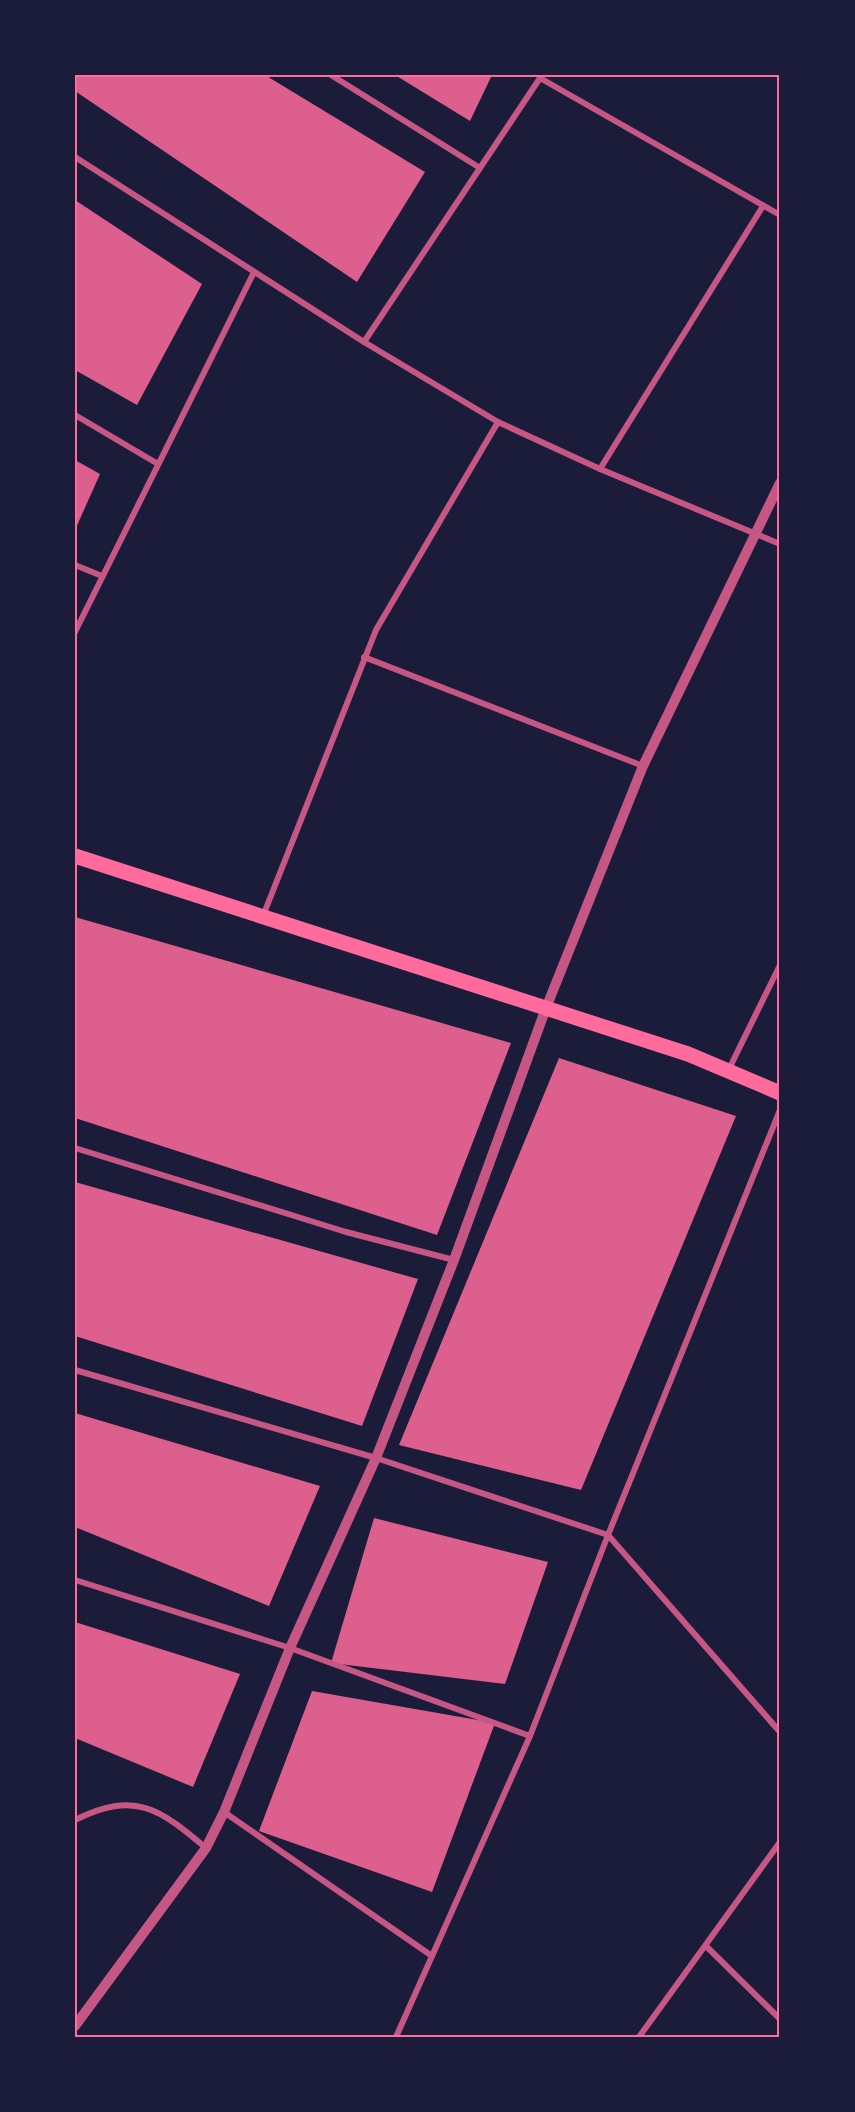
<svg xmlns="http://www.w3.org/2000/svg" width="855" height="2112" font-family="'Nunito Sans',sans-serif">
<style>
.building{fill:#dd5f8e}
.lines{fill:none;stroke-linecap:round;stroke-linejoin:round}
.minor{stroke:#c65784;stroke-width:6}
.tertiary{stroke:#c65784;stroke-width:10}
.primary{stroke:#ff6b9d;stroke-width:15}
.neatline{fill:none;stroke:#ff6b9d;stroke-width:2}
</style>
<rect width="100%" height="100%" fill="#1b1b3a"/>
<g class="building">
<polygon points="75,75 265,75 425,172 357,282 75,91"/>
<polygon points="395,75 492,75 470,121"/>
<polygon points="75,200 202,284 137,405 75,370"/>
<polygon points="75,460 100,474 75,530"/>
<polygon points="75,917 511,1043 437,1235 75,1118"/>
<polygon points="559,1058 736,1116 581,1490 399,1445"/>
<polygon points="75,1182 418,1279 362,1426 75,1336"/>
<polygon points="75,1413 320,1486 269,1606 75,1527"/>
<polygon points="374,1518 548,1562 505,1684 331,1663"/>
<polygon points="75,1622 240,1674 193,1787 75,1738"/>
<polygon points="312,1691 495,1723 432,1892 259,1831"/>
</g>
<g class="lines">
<g class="minor">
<polyline points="331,75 480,168"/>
<polyline points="540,78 780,215"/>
<polyline points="75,157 364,342 498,422 600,469 780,544"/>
<polyline points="364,342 542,75"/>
<polyline points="75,415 158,464"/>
<polyline points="600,469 763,206"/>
<polyline points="75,565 102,576"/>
<polyline points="75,632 254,272"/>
<polyline points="364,657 643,766"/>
<polyline points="263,916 376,630 498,422"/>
<polyline points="729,1069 780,965"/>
<polyline points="75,1148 346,1232 454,1260"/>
<polyline points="75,1370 376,1458 608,1535 780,1732"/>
<polyline points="75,1580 290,1648 530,1736"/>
<polyline points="224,1812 432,1956"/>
<path d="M75,1820c60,-30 85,-11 131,28"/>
<polyline points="706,1946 780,2019"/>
<polyline points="396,2037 530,1736 608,1535 780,1110"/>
<polyline points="639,2037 780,1842"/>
</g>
<polyline class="tertiary" points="75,2026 206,1848 224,1812 290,1648 376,1458 454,1260 546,1008 643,766 780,483"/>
<polyline class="primary" points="75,856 688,1054 780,1093"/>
</g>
<rect width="855" height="2112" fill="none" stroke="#1b1b3a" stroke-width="153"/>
<rect x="76" y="76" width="702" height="1960" class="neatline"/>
</svg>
